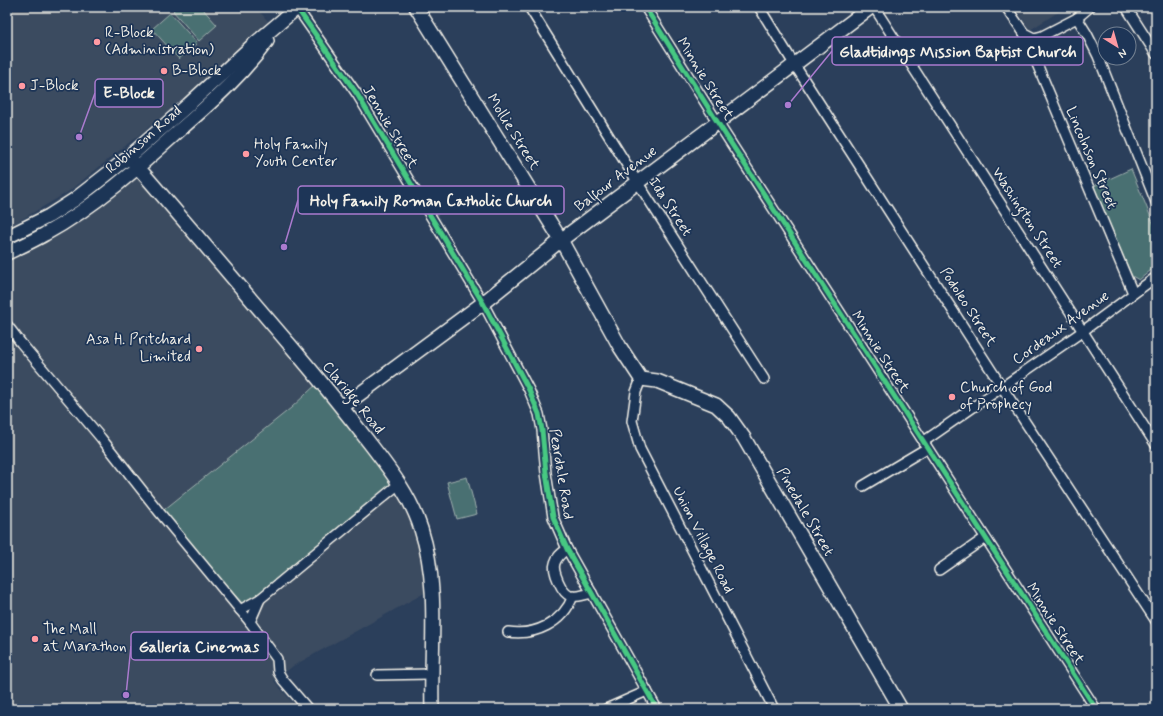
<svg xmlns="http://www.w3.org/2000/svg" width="1163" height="716" font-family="Mynerve,sans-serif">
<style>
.built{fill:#3b4b60}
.green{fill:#4a6f72;stroke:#9fb0ad}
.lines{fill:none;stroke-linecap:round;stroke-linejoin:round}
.street-casing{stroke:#f4f1e8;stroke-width:12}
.secondary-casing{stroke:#f4f1e8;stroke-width:16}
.street{stroke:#1d3557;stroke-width:9}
.secondary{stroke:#1d3557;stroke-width:13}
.cycleway-casing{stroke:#1d3557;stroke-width:8}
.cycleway{stroke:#46c982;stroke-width:5}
.poi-dot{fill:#ff9aa2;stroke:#1d3557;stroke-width:1.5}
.labels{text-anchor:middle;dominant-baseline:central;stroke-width:3.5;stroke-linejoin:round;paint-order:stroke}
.poi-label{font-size:15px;fill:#f4f1e8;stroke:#1d3557;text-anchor:start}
.street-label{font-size:15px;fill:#f4f1e8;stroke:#1d3557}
.leader{fill:none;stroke:#ab7bcf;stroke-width:1.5}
.callout-dot{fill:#ab7bcf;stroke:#1d3557;stroke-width:1.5}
.callout{fill:#1d3557;stroke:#ab7bcf;stroke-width:1.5}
.callout-label{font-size:16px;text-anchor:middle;font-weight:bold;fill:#f4f1e8}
</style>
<rect width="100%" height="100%" fill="#2b3f5b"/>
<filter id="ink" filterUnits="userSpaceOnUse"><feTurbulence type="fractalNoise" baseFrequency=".025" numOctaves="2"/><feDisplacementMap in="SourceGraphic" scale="8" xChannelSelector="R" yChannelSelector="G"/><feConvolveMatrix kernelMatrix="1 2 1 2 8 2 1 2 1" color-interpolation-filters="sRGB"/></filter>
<g filter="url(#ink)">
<g class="built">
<polygon points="7,7 255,7 268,21 170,110 68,192 7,228"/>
<polygon points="1015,7 1066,7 1030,30"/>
<polygon points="148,166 342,396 405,481 420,505 430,529 435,551 439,585 293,666 274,681 298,709 7,709 7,260 52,238"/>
</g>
<g class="green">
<polygon points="177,7 201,7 217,25 199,41 173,11"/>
<polygon points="170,13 197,43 179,59 152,29"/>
<polygon points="1131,169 1156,230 1156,266 1139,280 1132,276 1092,187"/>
<polygon points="320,381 394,482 244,605 160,513 291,408"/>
<polygon points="467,477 477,514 457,519 447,482"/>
</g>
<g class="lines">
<g class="street-casing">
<g id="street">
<polyline points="529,7 638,183 764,379"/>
<polyline points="645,7 718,123 1096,709"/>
<polyline points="759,7 794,64 1002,387 1156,621"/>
<polyline points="874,7 1156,445"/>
<polyline points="1006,7 1024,33 1034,38 1042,36 1077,18 1087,34 1098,56 1156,202"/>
<polyline points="1126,7 1156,54"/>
<polyline points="297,8 357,94 483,303 529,390 539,414 542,430 546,473 553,517 567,549 657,709"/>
<polyline points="1077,18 1090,7"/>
<polyline points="1024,33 1133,293"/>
<polyline points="7,325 21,343 101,438 160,513 250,622 277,659 278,672 283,680 308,709"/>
<polyline points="641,379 636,392 632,421 640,449 774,709"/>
<polyline points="923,442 1083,331 1156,277"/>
<polyline points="863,486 927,448"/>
<path d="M567,549c-5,4 -10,7 -12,14 -3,8 7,30 15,33 6,2 16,-2 22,-3"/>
<polyline points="939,570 985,538"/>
<polyline points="240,610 260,599 400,483"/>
<polyline points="250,622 260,599"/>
<path d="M508,632c27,4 55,-9 65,-36"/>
<polyline points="377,675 431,674"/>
<polyline points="606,709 647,691"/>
</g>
</g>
<g class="secondary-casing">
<g id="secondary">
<polyline points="416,7 561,240 620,347 641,379 657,381 716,405 729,417 744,438 901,709"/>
<path d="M129,157c54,62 107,125 161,188 28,33 55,66 81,100 20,26 40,52 50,84 19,58 9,120 11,180"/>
<polyline points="7,237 49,216 74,200 101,179 129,157 188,105 252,46 298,7"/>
<path d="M7,253c13,-6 26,-12 38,-19 51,-28 95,-68 137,-106 31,-27 61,-54 85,-87"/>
<polyline points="342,407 483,303 561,240 871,7"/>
</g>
</g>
<use href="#street" class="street"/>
<use href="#secondary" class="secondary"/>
<g class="cycleway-casing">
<g id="cycleway">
<polyline points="645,7 718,123 1096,709"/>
<polyline points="297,8 357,94 483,303 529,390 539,414 542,430 546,473 553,517 567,549 657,709"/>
</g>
</g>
<use href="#cycleway" class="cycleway"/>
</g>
</g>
<g class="poi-dot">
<circle cx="97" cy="42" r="4"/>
<circle cx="164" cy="71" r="4"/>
<circle cx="22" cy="86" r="4"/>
<circle cx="246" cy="154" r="4"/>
<circle cx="199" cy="349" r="4"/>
<circle cx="952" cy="397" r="4"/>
<circle cx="35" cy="639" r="4"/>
</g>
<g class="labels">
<g class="poi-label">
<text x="105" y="33">R-Block<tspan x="105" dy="17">(Administration)</tspan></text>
<text x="172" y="71">B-Block</text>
<text x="30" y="86">J-Block</text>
<text x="254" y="145">Holy Family<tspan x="254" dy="17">Youth Center</tspan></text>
<text x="191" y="340" text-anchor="end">Asa H. Pritchard<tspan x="191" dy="17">Limited</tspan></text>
<text x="960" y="388">Church of God<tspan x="960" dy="17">of Prophecy</tspan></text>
<text x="43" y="630">The Mall<tspan x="43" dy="17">at Marathon</tspan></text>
</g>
<g class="street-label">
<text transform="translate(705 79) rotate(58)">Minnie Street</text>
<text transform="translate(390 127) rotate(59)">Jennie Street</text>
<text transform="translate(513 132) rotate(58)">Mollie Street</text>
<text transform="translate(144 140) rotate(-41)">Robinson Road</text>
<text transform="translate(1091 158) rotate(67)">Lincolnson Street</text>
<text transform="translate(616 179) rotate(-37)">Balfour Avenue</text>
<text transform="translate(670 207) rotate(57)">Ida Street</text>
<text transform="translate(1027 218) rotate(57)">Washington Street</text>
<text transform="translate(968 307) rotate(57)">Podoleo Street</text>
<text transform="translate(1061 328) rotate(-36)">Cordeaux Avenue</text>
<text transform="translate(880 352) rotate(57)">Minnie Street</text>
<text transform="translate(353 398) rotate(51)">Claridge Road</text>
<text transform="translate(561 474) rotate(81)">Peardale Road</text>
<text transform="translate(805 512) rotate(60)">Pinedale Street</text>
<text transform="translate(703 540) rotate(63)">Union Village Road</text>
<text transform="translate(1055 624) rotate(57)">Minnie Street</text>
</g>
</g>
<path class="leader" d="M788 105L832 51M79 137L95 93M284 247L298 200M126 695L131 646"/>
<g class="callout-dot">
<circle cx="788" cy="105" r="4"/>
<circle cx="79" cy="137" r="4"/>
<circle cx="284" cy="247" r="4"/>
<circle cx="126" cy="695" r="4"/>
</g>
<g class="callout">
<rect x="832" y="37" width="251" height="28" rx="4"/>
<rect x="95" y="79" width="68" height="28" rx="4"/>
<rect x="298" y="186" width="266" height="28" rx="4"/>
<rect x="131" y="632" width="137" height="28" rx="4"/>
</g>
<g class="callout-label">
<text x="958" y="57">Gladtidings Mission Baptist Church</text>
<text x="129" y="98">E-Block</text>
<text x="431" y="206">Holy Family Roman Catholic Church</text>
<text x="199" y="652">Galleria Cinemas</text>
</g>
<rect width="1163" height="716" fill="none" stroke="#1d3557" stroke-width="24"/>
<rect x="12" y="12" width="1139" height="692" fill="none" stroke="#f4f1e8" stroke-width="1.5" filter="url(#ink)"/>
<g transform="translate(1117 46) rotate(143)"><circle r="19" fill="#1d3557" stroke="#738091"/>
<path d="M0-3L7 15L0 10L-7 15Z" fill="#ff9aa2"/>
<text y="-6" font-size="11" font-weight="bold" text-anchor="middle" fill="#f4f1e8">N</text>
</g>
</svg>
